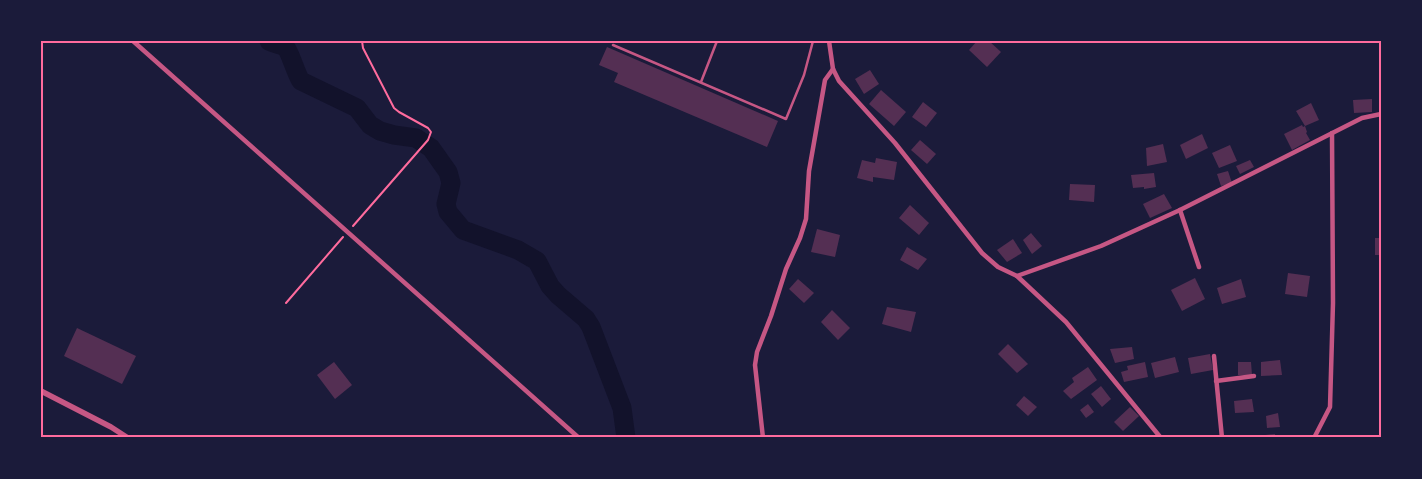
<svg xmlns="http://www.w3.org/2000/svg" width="1422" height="479" font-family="'Exo 2',sans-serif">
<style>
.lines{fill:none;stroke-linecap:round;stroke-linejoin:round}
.river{stroke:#12122b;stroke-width:19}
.building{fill:#542f53}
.path{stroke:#ff6b9d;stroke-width:2}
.service{stroke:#c65784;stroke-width:2.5}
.minor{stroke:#c65784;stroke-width:4.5}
.tertiary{stroke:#c65784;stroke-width:5.5}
.neatline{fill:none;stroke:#ff6b9d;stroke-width:2}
</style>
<rect width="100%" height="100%" fill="#1b1b3a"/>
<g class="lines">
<path class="river" d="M269,41c5,3 11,3 16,6 5,4 11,27 16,34l56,27 13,17 10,6 14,4 22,3 15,10 17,24 3,11 -5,21 2,8 15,18 55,20 19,11 13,25 8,9 28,24 5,8 31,81 4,30"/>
</g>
<g class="building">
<polygon points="977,41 989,41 1001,52 987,67 969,50"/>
<polygon points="607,47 778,121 767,147 614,82 618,73 599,65"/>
<polygon points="870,70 879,84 864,94 855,79"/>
<polygon points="881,90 906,112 894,126 869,104"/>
<polygon points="1372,99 1372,112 1354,113 1353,100"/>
<polygon points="923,102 937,113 926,127 912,117"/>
<polygon points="1311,103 1319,120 1305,126 1296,111"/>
<polygon points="1302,125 1303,127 1305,126 1307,132 1306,133 1310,140 1292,150 1284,134"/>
<polygon points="1202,134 1208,148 1186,159 1180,145"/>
<polygon points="920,140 936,154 927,164 911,150"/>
<polygon points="1163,144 1167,162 1147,166 1146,148"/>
<polygon points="1230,145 1237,161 1219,168 1212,153"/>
<polygon points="876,158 897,162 894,180 873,177 873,182 857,178 862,160 875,163"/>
<polygon points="1250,160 1254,167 1240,174 1236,166"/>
<polygon points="1228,171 1232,183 1221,186 1217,174"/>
<polygon points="1154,173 1156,187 1144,189 1144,187 1133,188 1131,175"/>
<polygon points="1070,184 1095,185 1094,202 1069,200"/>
<polygon points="1164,194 1172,208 1150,218 1143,204"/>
<polygon points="910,205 929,223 919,235 899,218"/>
<polygon points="817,229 840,235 835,257 811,252"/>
<polygon points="1031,233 1042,246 1032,254 1023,240"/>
<rect x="1375" y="238" width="6" height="17"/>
<polygon points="1013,239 1022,253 1007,262 997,250"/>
<polygon points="907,247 927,259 918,270 900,260"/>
<polygon points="1288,273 1310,276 1307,297 1285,294"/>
<polygon points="1195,278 1205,299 1182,311 1171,290"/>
<polygon points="798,279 814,293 804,303 789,289"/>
<polygon points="1241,279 1246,297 1222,304 1217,288"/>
<polygon points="887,307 916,312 911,332 882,324"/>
<polygon points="832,310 850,328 838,340 821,322"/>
<polygon points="77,328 136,356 122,384 64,356"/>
<polygon points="1008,344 1028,364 1017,373 998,354"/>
<polygon points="1132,347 1134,359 1115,363 1110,349"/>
<polygon points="1210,354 1213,370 1191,374 1188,358"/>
<polygon points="1175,357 1179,372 1155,378 1151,363"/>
<polygon points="1280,360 1282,375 1261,376 1261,362"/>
<polygon points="334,362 352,385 335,399 317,375"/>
<polygon points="1145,362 1148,377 1124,382 1121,372 1128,370 1127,366"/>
<polygon points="1238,362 1251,362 1252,375 1238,375"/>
<polygon points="1088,367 1097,380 1071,399 1063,391 1074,382 1072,378"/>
<polygon points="1101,386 1111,399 1102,407 1091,394"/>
<polygon points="1024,396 1037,407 1028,416 1016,405"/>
<polygon points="1252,399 1254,412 1235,413 1234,401"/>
<polygon points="1088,404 1094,412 1086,418 1080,410"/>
<polygon points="1130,407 1139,416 1123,431 1114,422"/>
<polygon points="1278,413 1280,427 1267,428 1266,416"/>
<polygon points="1275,434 1275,438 1256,438 1256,436"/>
</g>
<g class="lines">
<g class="path">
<polyline points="960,41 963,41"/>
<polyline points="353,226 428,140 431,132 428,128 399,112 394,108 363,48 362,41"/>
<polyline points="286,303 343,237"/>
</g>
<g class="service">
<polyline points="613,45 786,119 804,75 813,41"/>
<polyline points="701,82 717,41"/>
</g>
<g class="minor">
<polyline points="133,41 579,438"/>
<polyline points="829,41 833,69 839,81 895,143 982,253 998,267 1017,276 1066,322 1161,438"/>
<polyline points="1180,210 1199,267"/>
<polyline points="1017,276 1101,246 1180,210 1362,118 1381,114"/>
<polyline points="1214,356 1222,438"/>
<polyline points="1216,381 1254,376"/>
<polyline points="763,438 755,365 757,352 771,316 786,269 800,238 806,219 809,171 825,80 833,69"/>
<polyline points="1314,438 1330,407 1333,303 1332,133"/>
</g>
<polyline class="tertiary" points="41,391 111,427 128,438"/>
</g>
<rect width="1422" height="479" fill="none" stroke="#1b1b3a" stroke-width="85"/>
<rect x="42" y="42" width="1338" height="394" class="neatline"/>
</svg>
